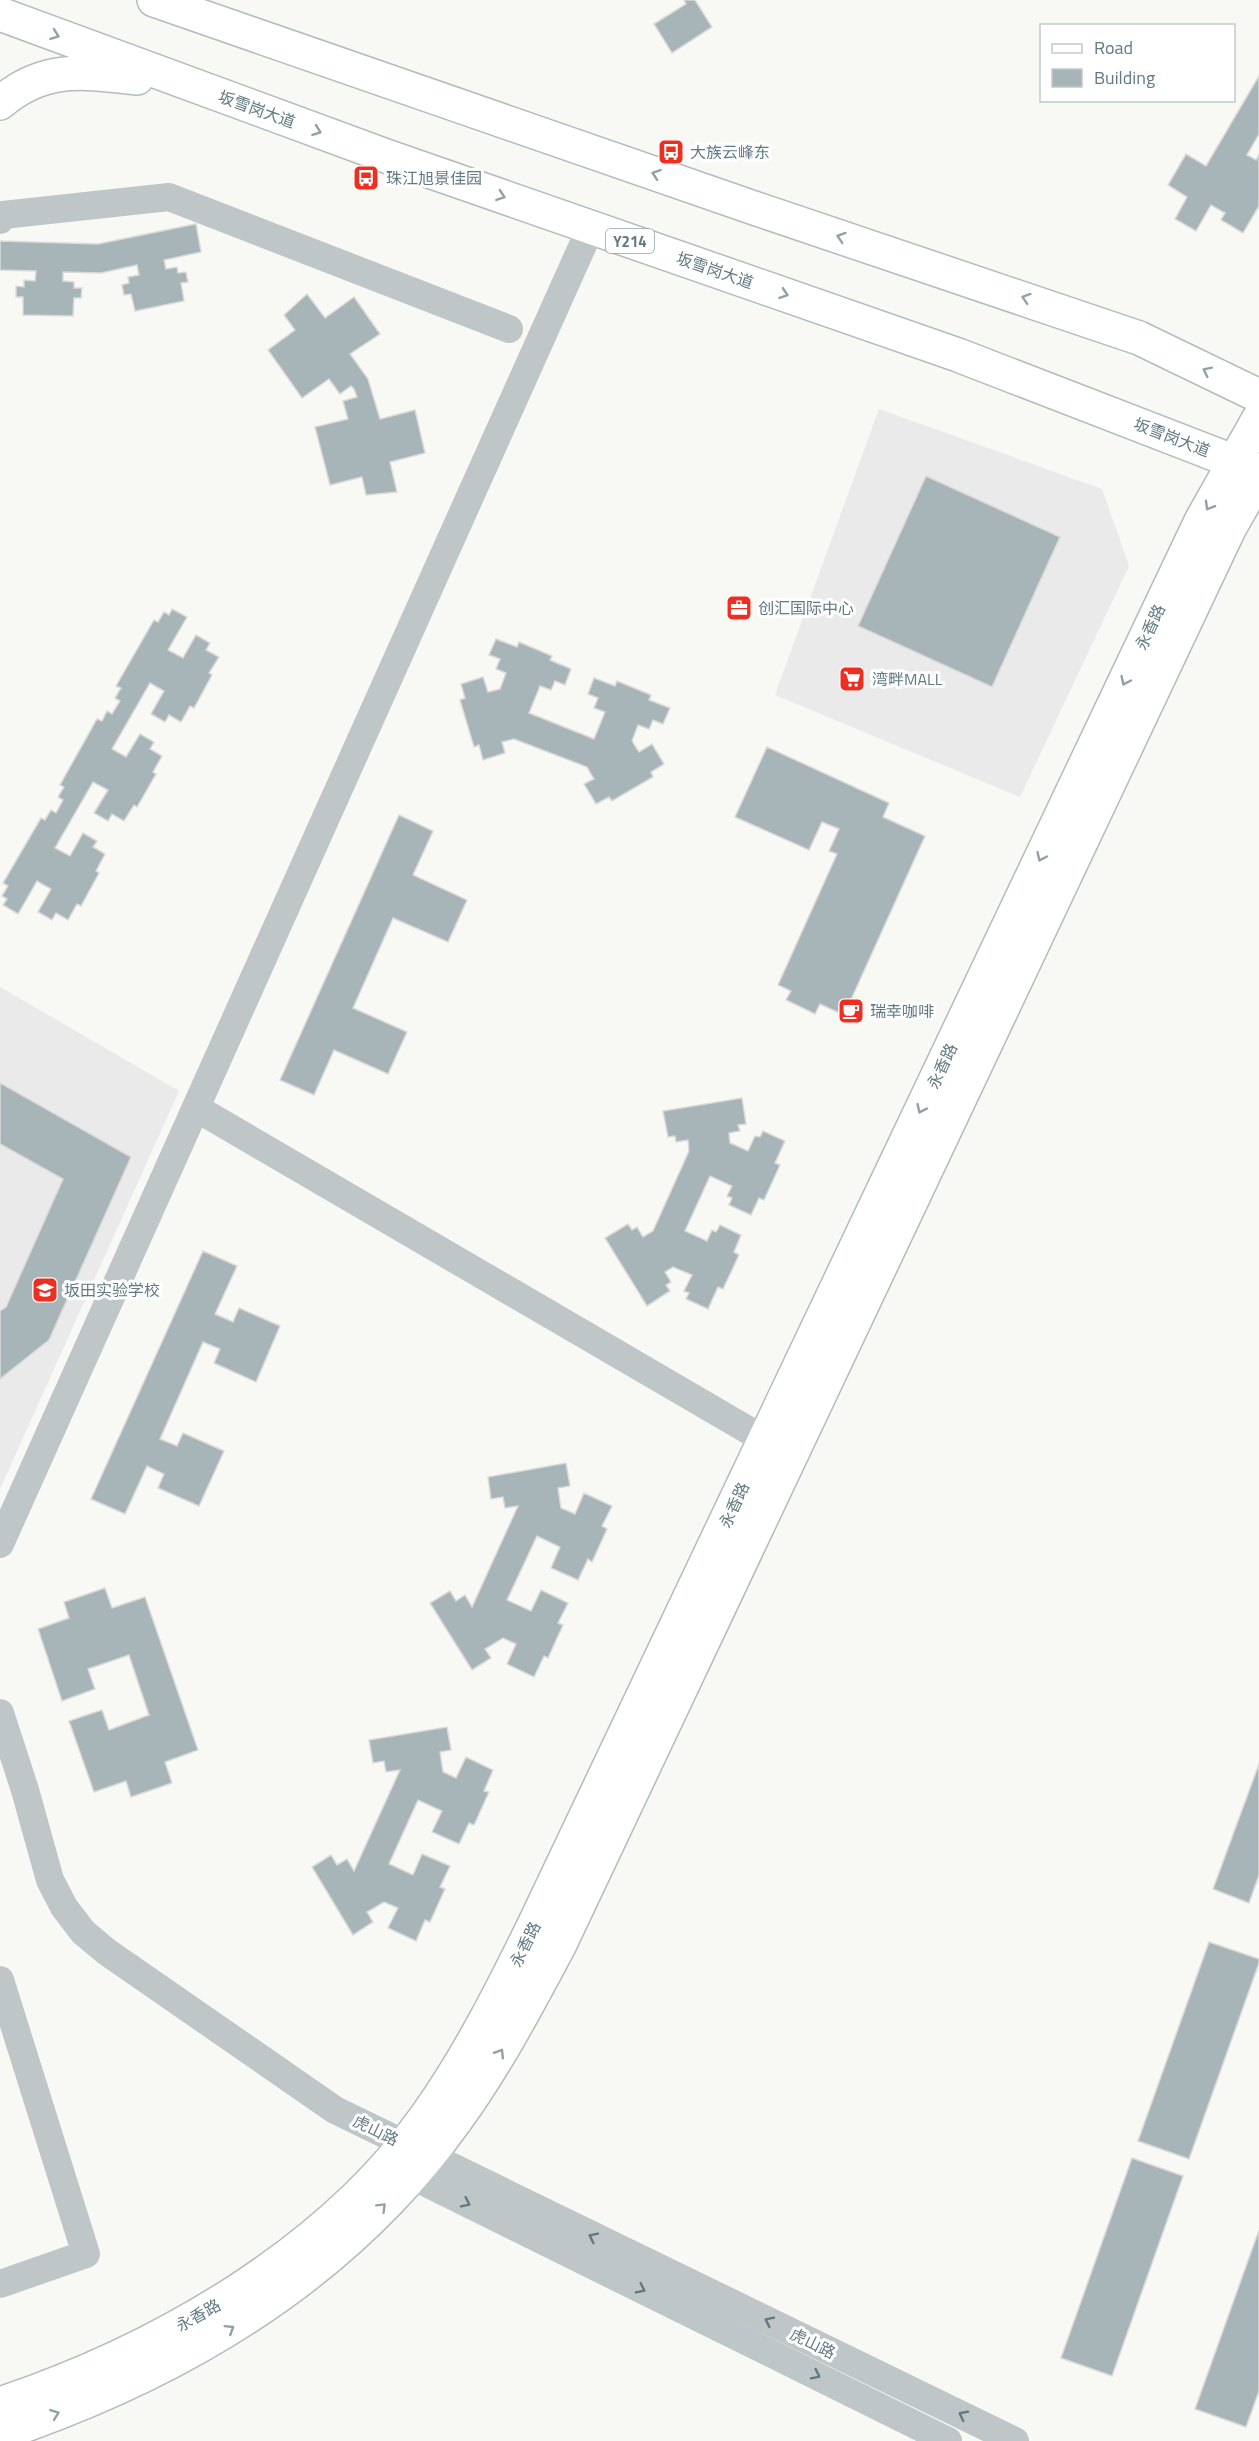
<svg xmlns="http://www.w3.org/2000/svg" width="1259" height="2441" font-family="'Titillium Web','Noto Sans SC',sans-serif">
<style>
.built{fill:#e9eae9}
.building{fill:#a7b4b8;stroke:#dadad8;stroke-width:1.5}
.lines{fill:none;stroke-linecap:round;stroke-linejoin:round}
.major-casing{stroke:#b4bbbe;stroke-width:36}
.minor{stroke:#bec6c8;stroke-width:28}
.major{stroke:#fff;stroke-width:33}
.oneway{stroke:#90a2a8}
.oneway2{stroke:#617a82}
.labels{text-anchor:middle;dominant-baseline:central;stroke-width:6;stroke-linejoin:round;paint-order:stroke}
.shield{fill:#fff;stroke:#90a2a8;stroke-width:1.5}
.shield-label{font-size:15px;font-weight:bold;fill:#617a82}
.street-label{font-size:16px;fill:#617a82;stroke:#fff}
.poi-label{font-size:16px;fill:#617a82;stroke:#fff;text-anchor:start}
</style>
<rect width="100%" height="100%" fill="#f8f8f5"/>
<g class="built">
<polygon points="879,409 1102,489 1129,566 1020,797 775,695"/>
<polygon points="0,987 179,1091 0,1489"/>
</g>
<g class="building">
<polygon points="684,0 695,0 712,27 672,53 654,24 686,4"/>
<polygon points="1259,76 1259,134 1247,155 1256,160 1259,155 1259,206 1243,233 1221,220 1225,213 1211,205 1196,231 1175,219 1187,197 1168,185 1186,154 1206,166"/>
<polygon points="196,224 201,252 164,260 166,269 177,267 178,273 186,272 188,282 181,283 184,301 135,311 131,294 124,295 122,285 129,283 128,277 139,275 137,265 101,273 63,272 63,281 74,282 74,288 82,288 81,298 74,298 73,316 23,315 23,297 16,297 16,286 24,287 24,280 35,281 36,271 0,270 0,241 98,244"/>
<polygon points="307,294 325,318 354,297 380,334 350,354 368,379 380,419 415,410 425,453 390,462 397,492 366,495 362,477 330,485 315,427 348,419 343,401 357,397 354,389 351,386 340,394 329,379 302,398 268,350 295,330 284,315"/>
<polygon points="926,476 1060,537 992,687 858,626"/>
<polygon points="172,609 187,617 168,650 183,658 196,635 210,643 206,650 219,657 209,673 212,675 194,708 190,706 181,722 169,715 165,722 151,714 164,691 150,683 112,749 126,757 140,734 154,742 150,749 162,756 153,772 156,774 137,807 134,805 124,821 112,814 108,821 94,813 108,790 93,782 55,848 70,856 83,833 97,841 93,847 105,854 96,871 99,873 81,906 77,904 68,920 56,913 52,920 38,912 51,889 37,881 18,914 3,905 7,899 2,896 8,886 3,883 41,818 45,820 51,810 56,813 63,800 58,797 64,787 60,785 97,719 102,721 107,711 112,714 120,701 115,698 121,688 116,686 154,620 158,622 164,612 169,615"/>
<polygon points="496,639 517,647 519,642 552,656 550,660 571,669 565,685 555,681 551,690 540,686 529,713 594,739 605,712 594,708 598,698 588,694 594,678 615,686 617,681 651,695 649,700 670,708 663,724 653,720 649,729 638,725 632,741 639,752 652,744 664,764 651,772 653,777 612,801 609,797 596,804 584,784 594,779 587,767 514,739 502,742 505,753 483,760 479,745 474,747 460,700 465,698 461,684 483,677 488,692 500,689 506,673 496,669 500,659 489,655"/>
<polygon points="767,747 889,803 883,817 925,836 844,1015 820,1004 815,1014 786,1000 791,991 778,985 837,854 829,851 839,829 822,822 809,850 735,817"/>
<polygon points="399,815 433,831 413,875 467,900 448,942 393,918 353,1008 407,1032 388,1074 334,1050 314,1095 280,1080"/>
<polygon points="0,1083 131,1157 49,1340 0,1379 0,1311 6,1307 63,1179 0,1144"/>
<polygon points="742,1098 746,1124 738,1125 740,1131 729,1133 730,1143 748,1151 755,1136 760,1137 763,1131 785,1141 775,1163 780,1165 764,1200 759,1198 751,1215 729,1205 732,1198 727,1196 732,1186 710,1176 685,1231 707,1241 712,1230 716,1232 720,1225 741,1235 734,1252 739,1255 723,1289 718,1287 708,1309 686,1299 689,1293 684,1291 692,1275 673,1267 665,1272 671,1282 666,1285 670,1291 647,1306 605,1238 628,1224 632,1230 637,1227 643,1237 653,1231 689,1151 688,1140 676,1142 675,1136 668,1137 663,1111"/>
<polygon points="203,1251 237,1266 215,1314 233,1322 239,1308 280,1326 256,1382 214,1363 220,1349 203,1342 160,1439 177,1446 183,1433 224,1451 199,1506 158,1488 164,1474 147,1466 125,1514 91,1499"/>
<polygon points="566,1463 570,1486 558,1488 561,1508 575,1514 584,1493 612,1506 602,1526 607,1529 592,1562 588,1559 578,1580 551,1568 560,1547 537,1536 507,1600 531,1611 541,1590 568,1603 558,1623 563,1625 548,1658 544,1656 534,1677 507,1664 516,1644 503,1638 485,1649 491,1658 472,1670 430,1603 450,1591 456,1601 465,1595 472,1607 518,1506 505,1508 503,1497 491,1499 488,1477"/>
<polygon points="105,1588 112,1608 145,1597 198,1750 165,1762 172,1783 131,1797 126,1781 94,1792 69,1721 102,1710 109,1730 149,1715 129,1655 88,1669 95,1689 62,1701 38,1629 69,1618 64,1602"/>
<polygon points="447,1727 451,1750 440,1752 443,1772 456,1778 466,1757 493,1770 484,1791 489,1792 474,1825 469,1823 459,1844 432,1832 442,1811 418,1800 389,1864 413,1875 422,1854 450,1866 440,1887 445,1889 430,1922 425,1920 416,1941 388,1928 398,1908 384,1902 367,1912 373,1922 353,1935 312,1867 331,1855 337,1865 347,1859 354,1871 400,1770 386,1772 384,1761 373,1763 369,1740"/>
<polygon points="1259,1764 1259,1875 1249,1903 1213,1889"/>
<polygon points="1209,1942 1259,1959 1259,1963 1189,2159 1138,2141"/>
<polygon points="1132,2158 1183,2176 1112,2376 1061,2358"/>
<polygon points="1259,2230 1259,2391 1246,2427 1195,2409"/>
</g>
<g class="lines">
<g class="major-casing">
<g id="major">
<polyline points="154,0 754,208 1139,338 1259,396"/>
<polyline points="0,14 386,156 958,355 1253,469"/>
<path d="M0,103c44,-38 84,-31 137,-25"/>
<path d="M0,2404c158,-53 329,-150 427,-289 42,-59 75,-125 107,-190l667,-1404 58,-103"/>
<path d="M0,2434c181,-61 344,-157 456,-314 40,-55 72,-116 104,-176l669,-1415 30,-53"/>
</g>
</g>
<g class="minor">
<polyline points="0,220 3,215 169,197 509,329"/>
<polyline points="196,1108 765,1440"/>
<polyline points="0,1544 591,227"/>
<polyline points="0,1713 25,1790 50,1880 64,1907 83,1932 107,1952 335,2110 1015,2441"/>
<polyline points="0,1980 86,2254 0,2284"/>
<polyline points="392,2166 948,2441"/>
</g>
<use href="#major" class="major"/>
</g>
<defs><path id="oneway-chevron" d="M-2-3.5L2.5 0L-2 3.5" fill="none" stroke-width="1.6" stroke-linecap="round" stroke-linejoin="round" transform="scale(1.5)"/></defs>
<g class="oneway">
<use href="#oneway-chevron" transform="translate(55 35) rotate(20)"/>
<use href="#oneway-chevron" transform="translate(317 131) rotate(20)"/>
<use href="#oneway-chevron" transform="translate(656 174) rotate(-161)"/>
<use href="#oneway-chevron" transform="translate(501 196) rotate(19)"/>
<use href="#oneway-chevron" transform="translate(841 237) rotate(-162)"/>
<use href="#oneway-chevron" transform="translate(784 294) rotate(19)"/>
<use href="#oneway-chevron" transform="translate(1026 298) rotate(-162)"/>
<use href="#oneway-chevron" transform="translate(1207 371) rotate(-154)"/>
<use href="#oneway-chevron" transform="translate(1209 506) rotate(120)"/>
<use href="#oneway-chevron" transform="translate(1125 681) rotate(115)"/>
<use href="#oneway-chevron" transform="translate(1041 857) rotate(115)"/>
<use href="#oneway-chevron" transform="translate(921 1109) rotate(115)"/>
<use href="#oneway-chevron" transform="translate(500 2053) rotate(-58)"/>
<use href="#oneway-chevron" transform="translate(382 2207) rotate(-45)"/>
<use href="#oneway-chevron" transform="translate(230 2329) rotate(-32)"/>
<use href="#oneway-chevron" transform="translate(55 2414) rotate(-20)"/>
</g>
<g class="oneway2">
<use href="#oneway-chevron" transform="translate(466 2203) rotate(26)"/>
<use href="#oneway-chevron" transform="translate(593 2237) rotate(-154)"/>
<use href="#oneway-chevron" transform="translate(641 2289) rotate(26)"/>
<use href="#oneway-chevron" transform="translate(769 2321) rotate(-154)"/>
<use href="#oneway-chevron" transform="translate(816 2375) rotate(26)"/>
<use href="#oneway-chevron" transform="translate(963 2415) rotate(-153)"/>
</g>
<defs>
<g id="bus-square" transform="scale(1.35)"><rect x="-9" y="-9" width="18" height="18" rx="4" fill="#ee2e20" stroke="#fff"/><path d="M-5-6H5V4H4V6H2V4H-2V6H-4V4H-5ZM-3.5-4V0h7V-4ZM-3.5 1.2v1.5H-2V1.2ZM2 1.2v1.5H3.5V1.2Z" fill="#fff"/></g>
<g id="office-square" transform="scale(1.35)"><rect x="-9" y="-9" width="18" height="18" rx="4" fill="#ee2e20" stroke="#fff"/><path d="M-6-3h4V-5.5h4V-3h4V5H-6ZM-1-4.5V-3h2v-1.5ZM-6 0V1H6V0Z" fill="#fff"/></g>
<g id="supermarket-square" transform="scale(1.35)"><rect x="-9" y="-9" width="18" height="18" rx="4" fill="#ee2e20" stroke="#fff"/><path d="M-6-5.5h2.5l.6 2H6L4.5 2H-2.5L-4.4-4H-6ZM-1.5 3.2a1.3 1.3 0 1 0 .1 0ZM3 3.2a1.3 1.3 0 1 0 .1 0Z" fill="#fff"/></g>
<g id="cafe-square" transform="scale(1.35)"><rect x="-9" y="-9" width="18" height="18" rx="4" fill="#ee2e20" stroke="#fff"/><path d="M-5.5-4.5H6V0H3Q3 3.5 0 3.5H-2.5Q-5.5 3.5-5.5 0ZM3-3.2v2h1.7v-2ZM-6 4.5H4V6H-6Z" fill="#fff"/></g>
<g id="school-square" transform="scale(1.35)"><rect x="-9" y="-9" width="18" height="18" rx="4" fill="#ee2e20" stroke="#fff"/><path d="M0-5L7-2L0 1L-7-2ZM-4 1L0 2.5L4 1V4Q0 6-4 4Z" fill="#fff"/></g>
</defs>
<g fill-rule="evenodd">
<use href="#bus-square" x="671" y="152"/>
<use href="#bus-square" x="366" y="178"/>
<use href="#office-square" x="739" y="608"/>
<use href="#supermarket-square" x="852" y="679"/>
<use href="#cafe-square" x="851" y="1011"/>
<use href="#school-square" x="45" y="1290"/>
</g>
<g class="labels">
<rect class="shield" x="606" y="229" width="48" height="24" rx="4.5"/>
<g class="shield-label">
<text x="630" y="241">Y214</text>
</g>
<g class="street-label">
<text transform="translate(257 109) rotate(20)">坂雪岗大道</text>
<text transform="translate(715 270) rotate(19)">坂雪岗大道</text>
<text transform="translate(1172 437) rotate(21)">坂雪岗大道</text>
<text transform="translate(1150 627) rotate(-65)">永香路</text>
<text transform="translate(942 1066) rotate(-65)">永香路</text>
<text transform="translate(734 1505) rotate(-65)">永香路</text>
<text transform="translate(525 1944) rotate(-64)">永香路</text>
<text transform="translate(376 2130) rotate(26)">虎山路</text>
<text transform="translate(198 2315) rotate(-29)">永香路</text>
<text transform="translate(813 2343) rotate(26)">虎山路</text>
</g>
<g class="poi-label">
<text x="690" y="152">大族云峰东</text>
<text x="386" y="178">珠江旭景佳园</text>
<text x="758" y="608">创汇国际中心</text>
<text x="872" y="679">湾畔MALL</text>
<text x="870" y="1011">瑞幸咖啡</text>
<text x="64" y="1290">坂田实验学校</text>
</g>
</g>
<rect x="1040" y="24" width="195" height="78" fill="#ffffff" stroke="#c0cacd" stroke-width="1.5"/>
<rect x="1052" y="44" width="30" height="9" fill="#ffffff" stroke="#c0cacd" stroke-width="1.5"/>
<text x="1094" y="54" font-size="18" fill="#617a82">Road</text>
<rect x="1052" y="69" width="30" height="18" fill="#a7b4b8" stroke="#c0cacd" stroke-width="1.5"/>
<text x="1094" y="84" font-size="18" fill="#617a82">Building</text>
</svg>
